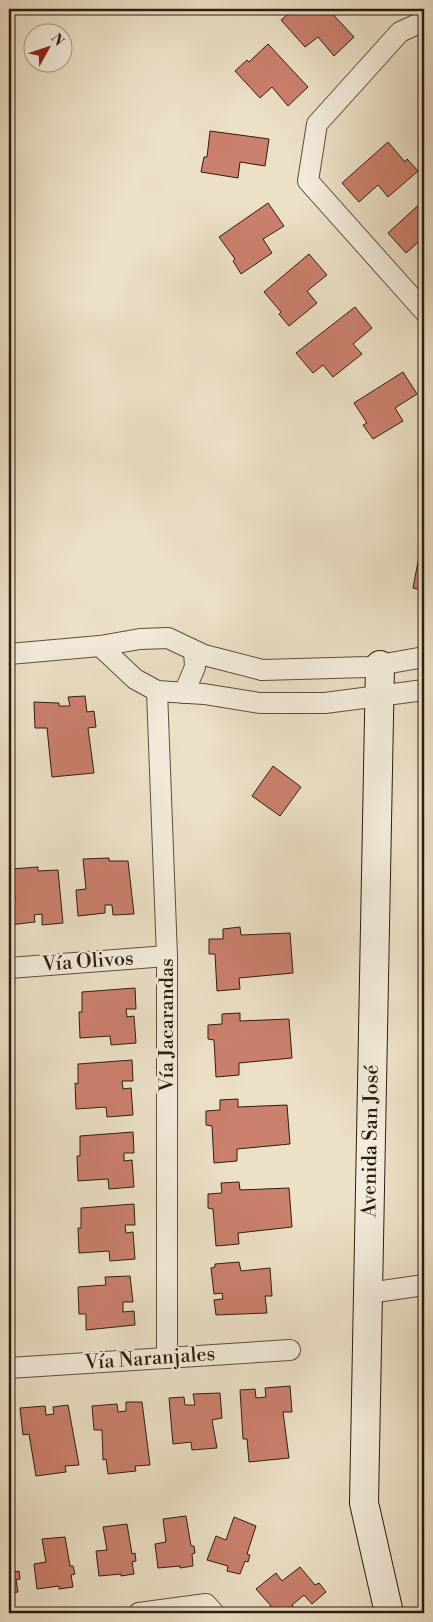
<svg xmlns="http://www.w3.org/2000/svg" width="433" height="1622" font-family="'Libre Bodoni',serif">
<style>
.building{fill:#cb806d;stroke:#2e1c0e}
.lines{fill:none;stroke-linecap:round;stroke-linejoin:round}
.street-casing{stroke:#5e4d3c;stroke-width:22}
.secondary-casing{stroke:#2e1c0e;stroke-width:30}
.street{stroke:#f3ebdb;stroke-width:20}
.secondary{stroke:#f3ebdb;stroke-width:28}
.labels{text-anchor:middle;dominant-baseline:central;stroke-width:4;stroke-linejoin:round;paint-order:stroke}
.street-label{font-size:20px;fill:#2e1c0e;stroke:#f3ebdb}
</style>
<rect width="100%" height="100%" fill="#ece0c7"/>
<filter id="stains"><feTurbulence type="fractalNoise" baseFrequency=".004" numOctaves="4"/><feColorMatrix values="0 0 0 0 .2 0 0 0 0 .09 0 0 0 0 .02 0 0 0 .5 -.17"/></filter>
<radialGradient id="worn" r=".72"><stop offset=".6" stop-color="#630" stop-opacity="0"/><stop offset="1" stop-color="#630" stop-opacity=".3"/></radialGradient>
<g class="building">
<polygon points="298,9 328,9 354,37 334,56 318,37 305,47 281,20 293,10 295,12"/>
<polygon points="268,44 308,87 288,106 272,87 260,98 235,71 247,60 249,62"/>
<polygon points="210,131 269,139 265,166 240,162 238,178 201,172 204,157 207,157"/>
<polygon points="388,142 405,162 407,159 418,171 388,197 378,185 359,202 342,183"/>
<polygon points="424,200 424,237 406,253 388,233"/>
<polygon points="268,203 284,226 263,239 272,253 241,274 233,261 235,259 219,237"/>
<polygon points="309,254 327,275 307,291 317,303 289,326 279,314 281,312 264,292"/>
<polygon points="355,307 372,328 353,344 362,354 333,377 323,365 313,373 296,353"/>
<polygon points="403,372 417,394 395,408 403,421 373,439 363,425 367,423 354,403"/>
<polygon points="420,551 424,552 424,591 413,588"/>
<polygon points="85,696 87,712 94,711 96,727 88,728 94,773 52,777 47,728 35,728 34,702 59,703 59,706 70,706 68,697"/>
<polygon points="273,766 301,787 280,816 252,796"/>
<polygon points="109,858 109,861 128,861 134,914 113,915 112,905 105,905 105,913 78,916 76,890 86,889 83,859"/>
<polygon points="38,867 38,871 58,870 63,923 42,925 42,914 34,915 35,922 9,925 9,900 15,899 12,869"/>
<polygon points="240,927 241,935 290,933 293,973 239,978 240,989 217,991 215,954 209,954 209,939 223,939 223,929"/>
<polygon points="135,988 136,1009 126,1009 127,1017 134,1016 136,1043 111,1045 110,1036 80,1038 79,1012 82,1012 82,992"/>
<polygon points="240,1013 240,1021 289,1019 292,1058 239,1063 239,1075 216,1077 214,1040 208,1039 208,1025 222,1024 222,1014"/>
<polygon points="132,1060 133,1081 122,1081 123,1089 131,1088 133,1115 107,1117 106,1107 76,1109 75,1083 78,1084 78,1064"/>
<polygon points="238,1099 238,1107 287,1105 290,1144 237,1149 237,1161 214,1163 212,1126 206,1125 206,1111 220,1110 220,1100"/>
<polygon points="133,1132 134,1153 124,1153 124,1161 132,1160 134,1187 109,1189 108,1179 78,1181 77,1156 80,1156 80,1136"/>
<polygon points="239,1182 240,1190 289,1188 292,1227 238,1233 239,1244 216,1246 213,1209 208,1208 208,1194 222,1193 221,1183"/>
<polygon points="134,1204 135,1225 125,1225 126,1233 133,1232 135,1259 110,1261 109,1251 79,1253 78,1228 81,1228 81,1208"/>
<polygon points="239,1262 241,1271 270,1268 272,1296 265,1296 267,1313 216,1315 214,1300 223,1299 222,1293 214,1294 211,1268 215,1267 215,1264"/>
<polygon points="130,1276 133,1302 123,1302 123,1312 134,1311 135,1325 86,1330 86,1314 79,1314 78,1287 106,1285 105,1277"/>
<polygon points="290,1386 292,1412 283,1412 289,1458 249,1462 247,1439 243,1439 240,1390 255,1389 256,1398 266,1397 265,1388"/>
<polygon points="220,1393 222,1418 212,1420 217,1448 192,1450 191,1442 173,1444 169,1398 184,1397 185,1405 195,1405 193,1394"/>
<polygon points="126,1402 142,1402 150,1465 135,1466 136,1471 108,1474 106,1459 103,1460 102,1430 94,1430 92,1406 117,1404 118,1412 126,1411"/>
<polygon points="68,1405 79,1465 65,1466 66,1472 36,1476 29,1434 23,1435 20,1408 45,1406 46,1415 54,1414 53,1407"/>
<polygon points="186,1516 191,1546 194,1546 195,1553 192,1554 193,1566 180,1568 180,1566 158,1568 155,1544 166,1542 163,1519"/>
<polygon points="234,1517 256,1526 247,1554 250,1555 248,1562 245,1561 240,1574 227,1571 228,1566 207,1560 216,1536 226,1540"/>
<polygon points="127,1524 132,1554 135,1553 136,1561 132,1562 134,1574 121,1576 121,1574 99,1576 96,1551 107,1550 103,1527"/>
<polygon points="65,1537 70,1566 73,1566 75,1574 71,1575 73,1587 59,1589 59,1586 37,1589 34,1564 46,1562 42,1539"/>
<polygon points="9,1542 11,1542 15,1572 19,1571 20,1579 16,1580 18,1592 9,1593"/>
<polygon points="300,1567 315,1585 319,1583 326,1592 312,1604 304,1595 292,1605 294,1608 289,1613 286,1610 283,1613 272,1613 268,1609 271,1606 256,1589 276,1573 282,1581"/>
</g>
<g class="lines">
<g class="street-casing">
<g id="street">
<polyline points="424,21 400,32 317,124 308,181 424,311"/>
<polyline points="100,646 135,679 157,691 204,694 260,703 325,703 424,690"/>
<polyline points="9,654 100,646 140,639 168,638 204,655 262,670 368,667 424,657"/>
<polyline points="157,691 167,956 167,1358"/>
<polyline points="184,693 195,667 194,651"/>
<polyline points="9,968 167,956"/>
<polyline points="369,1293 424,1285"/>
<polyline points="9,1368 290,1350"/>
<polyline points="139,1613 206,1604 214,1613"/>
</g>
</g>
<g class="secondary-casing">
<polyline id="secondary" points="380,665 364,1503 389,1613"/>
</g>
<use href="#street" class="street"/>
<use href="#secondary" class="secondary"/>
</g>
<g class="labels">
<g class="street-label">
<text transform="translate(88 962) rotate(-4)">Vía Olivos</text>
<text transform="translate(167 1025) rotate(-90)">Vía Jacarandas</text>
<text transform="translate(371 1141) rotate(-89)">Avenida San José</text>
<text transform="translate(150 1359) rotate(-4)">Vía Naranjales</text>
</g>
</g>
<rect width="433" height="1622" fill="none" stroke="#ece0c7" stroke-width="30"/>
<rect x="10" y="10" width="413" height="1602" fill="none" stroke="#2e1c0e" stroke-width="2.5"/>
<rect x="15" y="15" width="403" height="1592" fill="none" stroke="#2e1c0e"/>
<g transform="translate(48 48) rotate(50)"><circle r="24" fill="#f3ebdb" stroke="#a49889"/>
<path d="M0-4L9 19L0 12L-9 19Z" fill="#8f2418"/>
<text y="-8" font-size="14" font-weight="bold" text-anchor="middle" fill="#2e1c0e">N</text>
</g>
<rect width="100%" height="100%" filter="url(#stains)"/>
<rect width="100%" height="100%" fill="url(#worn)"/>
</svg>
